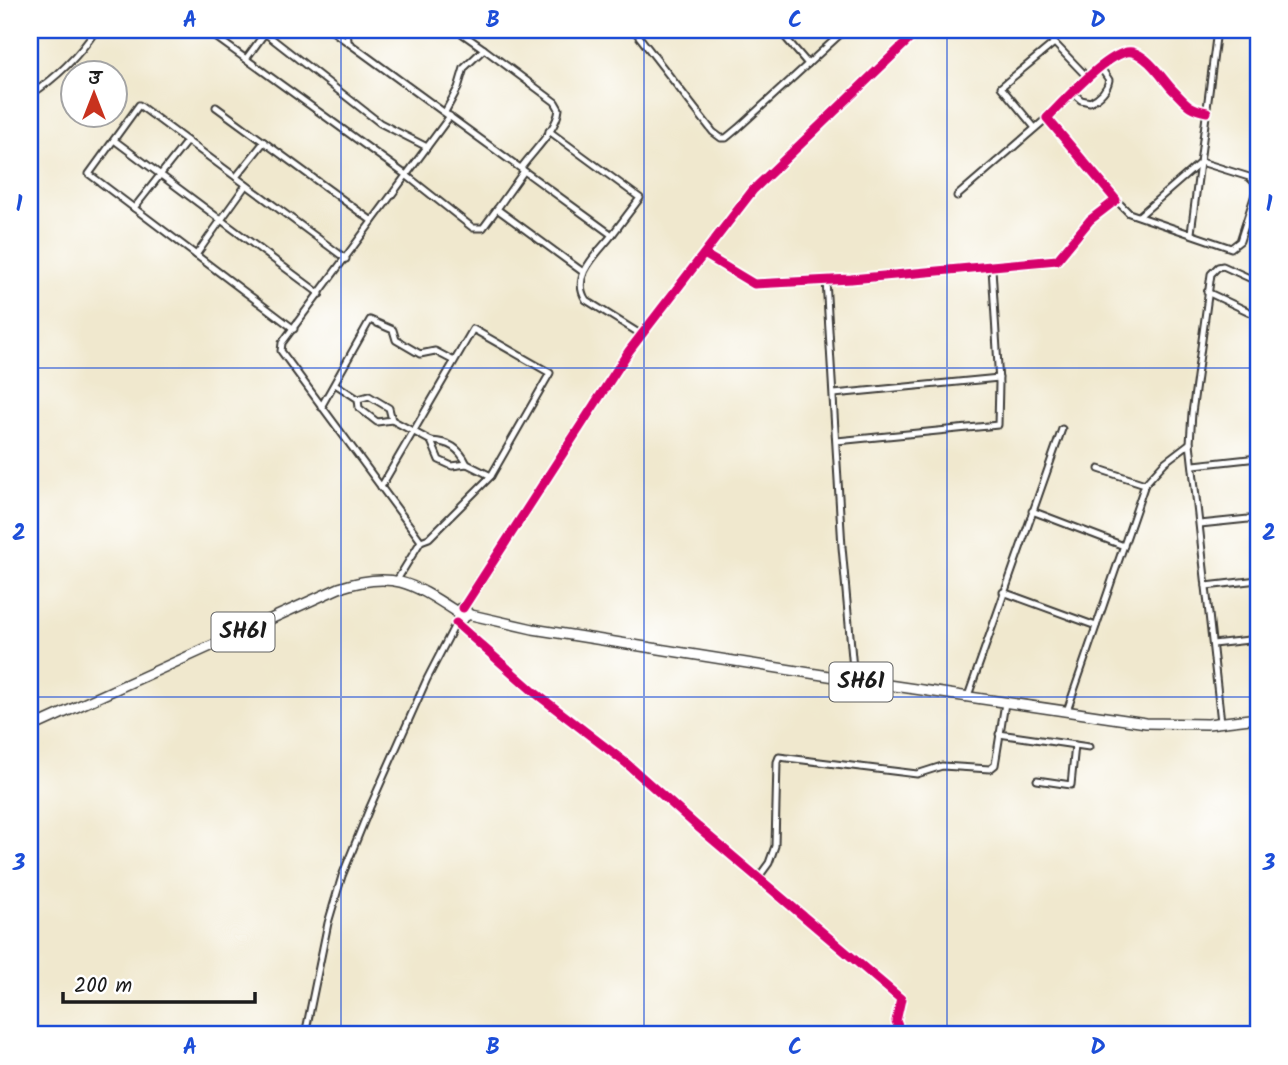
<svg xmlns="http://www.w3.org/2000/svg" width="1288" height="1065" font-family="Kalam,'Playpen Sans Deva',sans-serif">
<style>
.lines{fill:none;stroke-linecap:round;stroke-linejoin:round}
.street-casing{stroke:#3c3b37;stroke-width:9}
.secondary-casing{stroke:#3c3b37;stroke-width:11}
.primary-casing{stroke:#3c3b37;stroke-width:12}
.street{stroke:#fff;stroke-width:5}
.secondary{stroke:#fff;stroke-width:8}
.primary{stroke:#fff;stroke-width:9}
.cycleway-casing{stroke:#fff;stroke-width:13}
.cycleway{stroke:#d6006c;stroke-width:9}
.grid{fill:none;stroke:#1d4ed8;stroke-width:2;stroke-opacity:0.55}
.labels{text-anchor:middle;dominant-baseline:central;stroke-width:6;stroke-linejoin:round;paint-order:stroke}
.shield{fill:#fff;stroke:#606060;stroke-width:2}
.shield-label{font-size:23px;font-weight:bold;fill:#1c1c1c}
.neatline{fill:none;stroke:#1d4ed8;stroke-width:2.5}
.grid-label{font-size:23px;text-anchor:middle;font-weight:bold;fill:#1d4ed8}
</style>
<rect width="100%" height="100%" fill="#fff"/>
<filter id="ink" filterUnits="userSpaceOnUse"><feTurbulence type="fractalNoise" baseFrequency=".0143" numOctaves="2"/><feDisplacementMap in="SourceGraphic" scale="14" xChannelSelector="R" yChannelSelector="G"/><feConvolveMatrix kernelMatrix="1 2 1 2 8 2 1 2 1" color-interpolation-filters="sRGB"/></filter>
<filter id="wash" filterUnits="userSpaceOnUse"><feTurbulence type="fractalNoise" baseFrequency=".00686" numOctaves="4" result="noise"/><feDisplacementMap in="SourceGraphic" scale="28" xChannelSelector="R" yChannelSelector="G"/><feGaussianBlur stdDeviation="1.57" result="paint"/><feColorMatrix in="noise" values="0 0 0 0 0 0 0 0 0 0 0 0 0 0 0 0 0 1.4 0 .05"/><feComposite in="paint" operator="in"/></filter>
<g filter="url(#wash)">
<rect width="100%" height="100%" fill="#f0e8ce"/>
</g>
<g filter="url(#ink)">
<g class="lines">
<g class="street-casing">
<g id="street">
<polyline points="206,30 406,175 473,228 483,228 497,209 583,272"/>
<polyline points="261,30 380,123 427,147"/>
<path d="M331,30l281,205c-14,18 -42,41 -26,65l56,35"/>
<polyline points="347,30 348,41"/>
<polyline points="634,30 713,132 721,138 726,138 738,128 845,30"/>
<polyline points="779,30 808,64"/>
<polyline points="1042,30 1088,78"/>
<path d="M484,49l71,53 4,7c-2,21 -26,42 -38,59"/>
<polyline points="246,59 267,30"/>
<path d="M1073,93l8,7 9,2c10,-5 17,-11 19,-22l-8,-12"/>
<path d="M30,95c28,-18 48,-38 66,-65"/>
<polyline points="216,107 372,221"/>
<polyline points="445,112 458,88 464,68 484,49 457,30"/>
<polyline points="1035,128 1001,87 1054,43"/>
<polyline points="549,131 640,198 612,235"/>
<polyline points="114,140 320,294"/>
<polyline points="236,177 264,142"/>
<polyline points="957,196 1047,118"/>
<polyline points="1116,200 1129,213 1231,248 1240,241 1256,191 1255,183 1249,177 1201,162 1139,216"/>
<polyline points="134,208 187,141"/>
<polyline points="497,209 524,171"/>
<polyline points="1191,233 1217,30"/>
<path d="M704,254l50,30 97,-5 206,-19 33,-40 26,-20 -69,-82c15,-15 64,-70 85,-66 15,3 30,26 40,37 14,14 15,19 35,23"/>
<polyline points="196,255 246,185"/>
<polyline points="826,280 842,547 854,680"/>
<polyline points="1207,292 1258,316"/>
<polyline points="294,329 89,174 139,105 346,259"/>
<polyline points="335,384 358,399 359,408 377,422 392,420 431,441 439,460 452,466 467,464 491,476"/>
<polyline points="834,394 999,378"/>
<polyline points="358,399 369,396 389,408 392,420"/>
<polyline points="321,407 370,320 393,330 396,340 420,354 435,351 454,361"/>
<path d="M431,441c19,1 28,7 36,23"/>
<polyline points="837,441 998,425 999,383 992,268"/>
<polyline points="1194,465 1258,458"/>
<polyline points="1099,469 1145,484"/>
<polyline points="381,487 473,329 550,373 491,476 429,538 421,541"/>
<polyline points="1032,511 1124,546"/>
<polyline points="1200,524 1258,518"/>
<polyline points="397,580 421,541 281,351 282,343 450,116"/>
<polyline points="1206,586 1258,580"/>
<polyline points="1003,592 1096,626"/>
<polyline points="456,623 534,692 626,763 698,827 901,999 896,1021 900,1031 911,1035"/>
<polyline points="1213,644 1258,639"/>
<polyline points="968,696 1062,429"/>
<polyline points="1067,711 1145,484 1165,462 1190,443"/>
<polyline points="1221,722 1190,443 1192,413 1211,274 1218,267 1223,266 1258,282"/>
<polyline points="999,734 1089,747"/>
<polyline points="1037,780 1071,785 1075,745"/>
<polyline points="758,878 769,863 775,846 777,762 779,757 917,774 942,766 990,769 995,765 1005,703"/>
<polyline points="305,1035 328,923 342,876 370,807 427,679 459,617"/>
</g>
</g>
<g class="secondary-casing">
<polyline id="secondary" points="463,608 629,351 753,190 919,30"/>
</g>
<g class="primary-casing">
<g id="primary">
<circle cx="462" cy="613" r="5"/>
<polyline points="467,614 533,629 854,680 1146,723 1208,724 1258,718"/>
<path d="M30,728l309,-140c54,-18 73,-5 118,24"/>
</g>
</g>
<use href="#street" class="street"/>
<use href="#secondary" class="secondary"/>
<use href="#primary" class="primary"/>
<g class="cycleway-casing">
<g id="cycleway">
<path d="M704,254l50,30 97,-5 206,-19 33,-40 26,-20 -69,-82c15,-15 64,-70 85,-66 15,3 30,26 40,37 14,14 15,19 35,23"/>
<polyline points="463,608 629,351 753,190 919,30"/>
<polyline points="456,623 534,692 626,763 698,827 901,999 896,1021 900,1031 911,1035"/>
</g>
</g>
<use href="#cycleway" class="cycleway"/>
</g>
</g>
<path class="grid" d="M341,30v1005M644,30v1005M947,30v1005M30,368h1228M30,697h1228"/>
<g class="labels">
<g class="shield">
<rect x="211.5" y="612.5" width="63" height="39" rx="5"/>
<rect x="829.5" y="662.5" width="63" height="39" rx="5"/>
</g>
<g class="shield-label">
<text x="243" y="632">SH61</text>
<text x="861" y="682">SH61</text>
</g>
</g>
<rect width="1288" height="1065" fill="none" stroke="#fff" stroke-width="77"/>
<g transform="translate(94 94)"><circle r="33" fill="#ffffff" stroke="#a4a4a4" stroke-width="2"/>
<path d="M0-5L12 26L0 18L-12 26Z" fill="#c8321e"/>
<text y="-10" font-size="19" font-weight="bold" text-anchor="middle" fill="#1c1c1c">उ</text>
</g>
<path d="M63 992v10h192v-10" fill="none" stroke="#1c1c1c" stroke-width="3.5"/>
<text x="74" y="992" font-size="21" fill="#1c1c1c" stroke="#ffffff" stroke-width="5" paint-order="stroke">200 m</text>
<rect x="38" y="38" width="1212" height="988" class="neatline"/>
<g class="grid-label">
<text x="190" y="27">A</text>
<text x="493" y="27">B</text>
<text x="795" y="27">C</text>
<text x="1098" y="27">D</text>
<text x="19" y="211">1</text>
<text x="1269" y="211">1</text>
<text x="19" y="540">2</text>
<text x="1269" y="540">2</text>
<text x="19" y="870">3</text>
<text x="1269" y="870">3</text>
<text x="190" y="1054">A</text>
<text x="493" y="1054">B</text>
<text x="795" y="1054">C</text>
<text x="1098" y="1054">D</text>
</g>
</svg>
